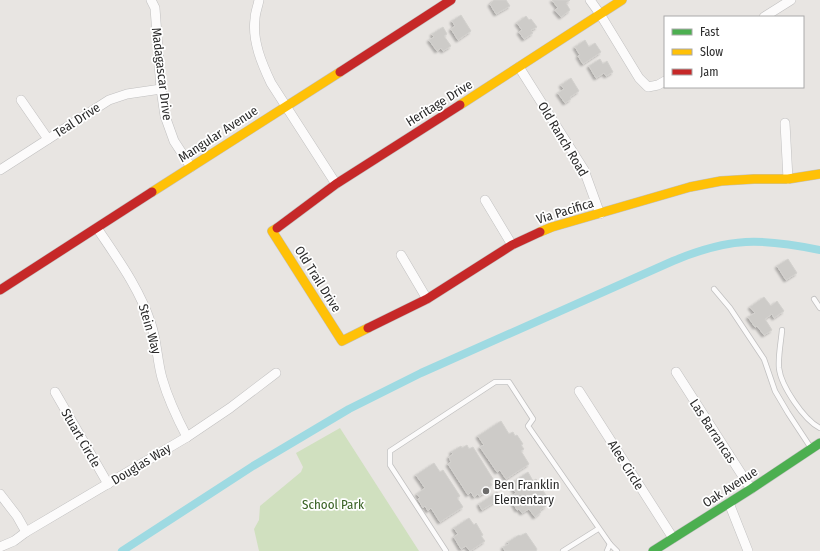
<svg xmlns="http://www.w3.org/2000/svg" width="820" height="551" font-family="'Fira Sans Condensed',sans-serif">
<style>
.green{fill:#d0e0bf}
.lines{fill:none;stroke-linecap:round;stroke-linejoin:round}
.canal{stroke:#9edae2;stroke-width:8}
.building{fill:#cdcbc8;stroke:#d3d1ce;filter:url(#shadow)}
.lane-casing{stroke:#c1c0c0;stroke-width:6}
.street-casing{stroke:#c1c0c0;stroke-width:10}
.fast-casing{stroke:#c1c0c0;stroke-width:10}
.slow-casing{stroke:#c1c0c0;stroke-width:10}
.jam-casing{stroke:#c1c0c0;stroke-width:10}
.lane{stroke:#fcfbfb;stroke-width:4.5}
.street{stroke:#fcfbfb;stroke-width:9}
.fast{stroke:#4caf50;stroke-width:9}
.slow{stroke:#ffc107;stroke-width:9}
.jam{stroke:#c62828;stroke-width:9}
.poi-dot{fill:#6d6c6b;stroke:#fff;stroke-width:1.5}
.labels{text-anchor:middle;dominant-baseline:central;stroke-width:3.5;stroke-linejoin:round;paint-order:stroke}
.street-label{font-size:13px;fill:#2b2b2b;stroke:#fff}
.poi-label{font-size:13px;fill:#2b2b2b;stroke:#fff;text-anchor:start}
.park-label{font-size:13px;fill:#386123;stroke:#fff}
</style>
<defs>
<filter id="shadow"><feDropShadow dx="-2" dy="2" stdDeviation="1" flood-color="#0004"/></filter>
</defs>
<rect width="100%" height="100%" fill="#e8e5e2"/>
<polygon class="green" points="340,428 419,551 259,551 254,529 259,520 260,506 301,472 303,467 296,453"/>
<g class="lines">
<path class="canal" d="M122,551l131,-85 96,-57 72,-36 252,-112c57,-24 88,-23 147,-11"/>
</g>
<g class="building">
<polygon points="494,0 506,0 510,6 496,14 490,4"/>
<polygon points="552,0 570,0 566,3 570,10 561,17 555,10 558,8"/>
<polygon points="461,15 471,31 458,40 451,29 455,26 452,21"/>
<polygon points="526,16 529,20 531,19 537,27 531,30 533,33 524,39 519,32 522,30 517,23"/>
<polygon points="443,27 447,34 444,36 451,46 443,51 441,48 437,51 429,40 434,37 432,34"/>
<polygon points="585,40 589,47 595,43 601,52 583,64 578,56 580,55 575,47"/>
<polygon points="600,59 603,64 607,61 613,72 606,76 604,73 596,78 589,66"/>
<polygon points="571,78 579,91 570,97 571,99 565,103 558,93 564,89 561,85"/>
<polygon points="788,259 797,273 786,280 777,266"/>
<polygon points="764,297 771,306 777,301 784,311 774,318 772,314 765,319 772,330 764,335 757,326 755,327 748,317 755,313 750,307"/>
<polygon points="501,421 509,434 513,432 515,436 517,435 523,444 521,445 524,449 521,451 529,464 506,479 500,470 497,472 480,447 484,445 478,436"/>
<polygon points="467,445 469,449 473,447 493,479 490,481 492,485 488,488 489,490 479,496 478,494 474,497 471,492 468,495 448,464 451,462 449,457 453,454 451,452 461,446 462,448"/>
<polygon points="434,463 440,472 443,470 460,496 457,498 463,507 440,522 431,508 428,511 425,506 423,508 418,499 420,498 417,494 425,488 416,475"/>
<polygon points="528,472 533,481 536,479 547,497 542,500 546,506 540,510 541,512 535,517 529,509 522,513 519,509 517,510 512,501 514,500 511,496 516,493 510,484"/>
<polygon points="497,492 501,498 482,510 479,504"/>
<polygon points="469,518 474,525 476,523 483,535 481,536 485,541 470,551 466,546 461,549 454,537 458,534 454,528"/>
<polygon points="526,533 537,549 536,551 505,551 503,547 509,544 508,542 519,535 520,536"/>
</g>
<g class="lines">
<g class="lane-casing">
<g id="lane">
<polyline points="714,289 730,308 764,359 775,391 788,413 811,448"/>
<polyline points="814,299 820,308"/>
<path d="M782,330c-1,12 -4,26 -3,38 2,18 25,52 41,60"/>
<polyline points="446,551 390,465 390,451 495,382 509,382 533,419 528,426 610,544"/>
<polyline points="563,551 598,529"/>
<polyline points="607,551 610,544 617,551"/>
</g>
</g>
<g class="street-casing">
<g id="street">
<polyline points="151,0 155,8 161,89 165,116 174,141 191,167"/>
<path d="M259,0c-1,6 -4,13 -4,19 -3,22 7,45 16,64l65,101"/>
<polyline points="590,0 600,14 639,78 648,87 658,85 665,81"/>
<polyline points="764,17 791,0"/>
<polyline points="519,67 584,170 600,214"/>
<polyline points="21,100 48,139"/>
<polyline points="785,123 788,179"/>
<polyline points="0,170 109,100 127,94 161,89"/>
<polyline points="485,200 512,245"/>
<path d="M97,228c20,30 43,61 54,96 6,17 6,36 11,54 6,21 15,40 25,59"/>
<polyline points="401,255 427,299"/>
<polyline points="676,372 751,489"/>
<polyline points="579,391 673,538"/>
<polyline points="55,392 108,484"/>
<polyline points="0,494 17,516 26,532"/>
<polyline points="729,503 748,551"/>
<polyline points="0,547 14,541 26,532 187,437 230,408 276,373"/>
</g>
</g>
<g class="fast-casing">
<polyline id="fast" points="653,551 751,489 820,443"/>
</g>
<g class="slow-casing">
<g id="slow">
<polyline points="460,105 622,0"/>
<polyline points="152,192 340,72"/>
<polyline points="277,228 272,231 342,341 368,328"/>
<polyline points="540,232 552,227 690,187 721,181 754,179 788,179 820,174"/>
</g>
</g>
<g class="jam-casing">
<g id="jam">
<polyline points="340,72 451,0"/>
<polyline points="277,228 336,184 460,105"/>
<polyline points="0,290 152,192"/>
<polyline points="368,328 427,299 512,245 540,232"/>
</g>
</g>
<use href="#lane" class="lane"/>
<use href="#street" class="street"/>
<use href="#fast" class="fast"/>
<use href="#slow" class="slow"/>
<use href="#jam" class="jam"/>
</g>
<circle class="poi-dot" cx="486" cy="491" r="4"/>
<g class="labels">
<g class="street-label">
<text transform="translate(162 74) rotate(83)">Madagascar Drive</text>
<text transform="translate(439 103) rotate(-32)">Heritage Drive</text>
<text transform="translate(77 120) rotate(-33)">Teal Drive</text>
<text transform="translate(218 134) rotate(-33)">Mangular Avenue</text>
<text transform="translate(563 139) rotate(59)">Old Ranch Road</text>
<text transform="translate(565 211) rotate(-17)">Via Pacifica</text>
<text transform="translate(318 279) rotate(58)">Old Trail Drive</text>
<text transform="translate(150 329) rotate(74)">Stein Way</text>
<text transform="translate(713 431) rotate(57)">Las Barrancas</text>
<text transform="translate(81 438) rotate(60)">Stuart Circle</text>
<text transform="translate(141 464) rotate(-31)">Douglas Way</text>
<text transform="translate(626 465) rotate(58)">Alee Circle</text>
<text transform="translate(730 487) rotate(-33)">Oak Avenue</text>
</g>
<g class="poi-label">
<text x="494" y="484">Ben Franklin<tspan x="494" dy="15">Elementary</tspan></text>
</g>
<g class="park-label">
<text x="333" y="504">School Park</text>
</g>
</g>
<rect x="664" y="16" width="140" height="72" fill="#ffffff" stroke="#aaaaaa"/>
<rect x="672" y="29" width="20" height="6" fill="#4caf50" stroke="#aaaaaa"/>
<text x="700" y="36" font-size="12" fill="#2b2b2b">Fast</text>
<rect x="672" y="49" width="20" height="6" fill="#ffc107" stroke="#aaaaaa"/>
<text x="700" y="56" font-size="12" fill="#2b2b2b">Slow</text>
<rect x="672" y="69" width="20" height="6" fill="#c62828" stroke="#aaaaaa"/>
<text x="700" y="76" font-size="12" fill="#2b2b2b">Jam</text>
</svg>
